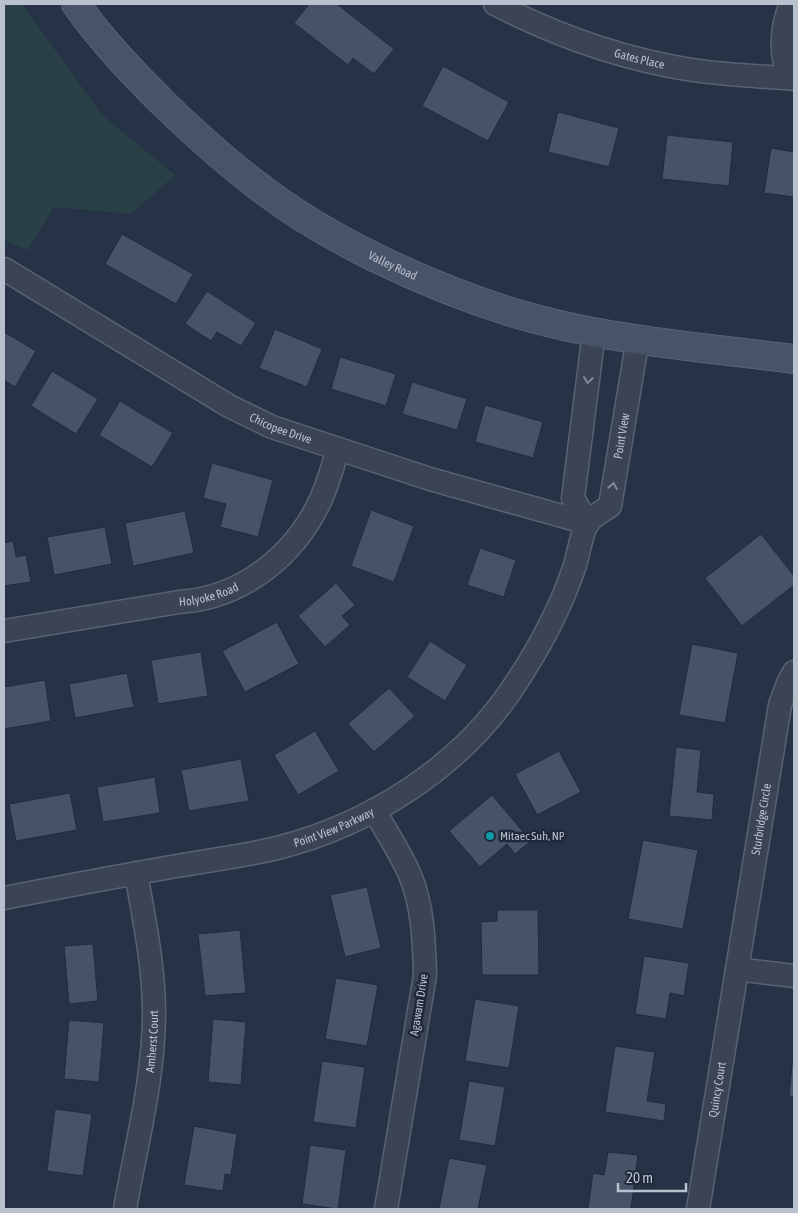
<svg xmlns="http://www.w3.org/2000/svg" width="798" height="1213" font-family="'Asap Condensed',sans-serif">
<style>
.green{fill:#294146}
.building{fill:#455267;stroke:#222b3c}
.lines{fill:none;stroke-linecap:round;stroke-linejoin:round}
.street-casing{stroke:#5a6272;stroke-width:25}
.secondary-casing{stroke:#5a6272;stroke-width:30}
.street{stroke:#3b4454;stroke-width:22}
.secondary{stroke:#495368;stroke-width:28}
.oneway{stroke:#808897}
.culture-dot{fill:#0f9aa8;stroke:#20293a;stroke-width:2}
.labels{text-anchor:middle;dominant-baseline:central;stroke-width:5;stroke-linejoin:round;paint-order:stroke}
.street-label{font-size:12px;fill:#b9c0ce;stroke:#20293a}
.poi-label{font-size:12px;fill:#b9c0ce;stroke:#20293a;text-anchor:start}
</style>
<rect width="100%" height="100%" fill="#263245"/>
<polygon class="green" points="4,4 22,4 102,115 175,175 131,214 54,207 28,250 4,240"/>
<g class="building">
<polygon points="309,4 337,4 394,49 374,74 353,58 348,65 294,23"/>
<polygon points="443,66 509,102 488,141 422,106"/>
<polygon points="558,112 619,128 609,167 548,152"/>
<polygon points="667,135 733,142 729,186 662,179"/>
<polygon points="771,148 794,152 794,197 764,193"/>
<polygon points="122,234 193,274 176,304 105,264"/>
<polygon points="207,291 256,323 241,346 217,332 211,341 185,324"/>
<polygon points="275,329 322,349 307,387 259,368"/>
<polygon points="4,332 36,351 15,387 4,380"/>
<polygon points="340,357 396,374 386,406 331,389"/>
<polygon points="52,371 98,399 76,434 31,406"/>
<polygon points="412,382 467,399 457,430 402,414"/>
<polygon points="120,401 173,433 152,467 99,435"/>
<polygon points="485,405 543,422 533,458 475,442"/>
<polygon points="212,463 273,480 258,537 220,527 226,504 203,498"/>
<polygon points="371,510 414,526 394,582 351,566"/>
<polygon points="185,511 194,553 133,566 125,523"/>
<polygon points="105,527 112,564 54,575 47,537"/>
<polygon points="761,534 794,576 794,585 742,626 705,578"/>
<polygon points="13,541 16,557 26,555 31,582 4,586 4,543"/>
<polygon points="480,548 516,560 504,597 467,585"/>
<polygon points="336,583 355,605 342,616 350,625 325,647 298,616"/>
<polygon points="277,622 299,664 245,692 222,651"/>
<polygon points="430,641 467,665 445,701 407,677"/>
<polygon points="692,644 738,653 725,723 679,715"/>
<polygon points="201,652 208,696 158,704 151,660"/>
<polygon points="127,673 134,707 75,718 69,684"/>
<polygon points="45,680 51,721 4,729 4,687"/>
<polygon points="389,688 415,716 374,752 348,724"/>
<polygon points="315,731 339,771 298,795 274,755"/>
<polygon points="676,747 701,750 697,792 714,794 712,820 669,816"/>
<polygon points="559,751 581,792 537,815 515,774"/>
<polygon points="241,759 249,801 189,811 181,770"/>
<polygon points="155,777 160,813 103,822 97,787"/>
<polygon points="70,793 77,830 16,841 9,804"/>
<polygon points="492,795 531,841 515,854 507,844 480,867 449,831"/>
<polygon points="643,840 698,850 683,929 628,919"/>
<polygon points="367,887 381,948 345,957 330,895"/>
<polygon points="497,910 538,910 539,975 482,975 481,922 497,921"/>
<polygon points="240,930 246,993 205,996 198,934"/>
<polygon points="93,944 98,1001 69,1004 64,946"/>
<polygon points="644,956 689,963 684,996 670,993 666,1019 635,1014"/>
<polygon points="336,978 378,985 367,1046 325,1039"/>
<polygon points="475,999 519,1006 509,1068 465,1061"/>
<polygon points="213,1019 246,1022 241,1085 208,1082"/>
<polygon points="69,1020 104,1023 99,1082 64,1079"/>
<polygon points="794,1043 794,1097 789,1097"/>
<polygon points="615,1046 655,1052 647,1101 666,1104 664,1121 605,1112"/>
<polygon points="322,1061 365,1067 356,1128 313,1122"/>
<polygon points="469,1081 505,1087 495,1146 459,1140"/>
<polygon points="55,1109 92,1114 83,1176 47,1171"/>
<polygon points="194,1126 237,1134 231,1175 225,1174 223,1191 184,1185"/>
<polygon points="310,1145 346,1150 338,1209 302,1204"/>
<polygon points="608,1152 638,1155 631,1209 588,1209 593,1173 604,1175"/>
<polygon points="449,1158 487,1165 478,1209 439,1209"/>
</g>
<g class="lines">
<g class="street-casing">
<g id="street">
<path id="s1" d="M495,4c62,32 127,55 197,66 34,5 68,6 102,9"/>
<path d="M790,78c-11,-23 -9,-51 1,-74"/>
<path id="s2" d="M4,269l225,137 43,21 158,52 157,44"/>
<polyline points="587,523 573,498 594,332"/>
<path id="s3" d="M4,631l175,-29c63,-4 116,-46 142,-103 7,-15 12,-34 17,-50"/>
<path d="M374,810c12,21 26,42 36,65 13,31 14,66 15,100l-39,234"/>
<path id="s4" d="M4,898c57,-11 115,-22 173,-32 33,-6 67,-10 100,-18 92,-23 182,-80 235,-159 25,-37 46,-75 61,-118 5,-12 8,-39 15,-48 5,-7 15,-12 22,-17l28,-168"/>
<polyline points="737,969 794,976"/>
<path id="s5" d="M125,1209c11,-64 29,-130 29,-196 0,-47 -10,-94 -18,-140"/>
<path id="s6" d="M698,1209l82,-504 8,-22 6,-11"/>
</g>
</g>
<g class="secondary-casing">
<g id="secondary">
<path id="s7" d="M76,4c25,36 57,69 88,100 30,29 61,57 94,82 69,54 170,100 253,126 91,28 189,35 283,47"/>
</g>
</g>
<use href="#street" class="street"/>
<use href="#secondary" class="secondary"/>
</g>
<defs><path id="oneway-chevron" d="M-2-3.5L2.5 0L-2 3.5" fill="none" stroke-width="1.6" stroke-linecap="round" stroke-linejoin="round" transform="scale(1.25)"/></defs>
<g class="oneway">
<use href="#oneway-chevron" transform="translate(588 380) rotate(97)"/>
<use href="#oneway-chevron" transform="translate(613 486) rotate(-80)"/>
</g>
<circle class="culture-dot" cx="490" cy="836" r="5"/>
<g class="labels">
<g class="street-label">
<text stroke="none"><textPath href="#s1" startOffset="155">Gates Place</textPath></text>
<text stroke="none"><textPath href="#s7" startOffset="415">Valley Road</textPath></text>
<text stroke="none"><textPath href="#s2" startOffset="320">Chicopee Drive</textPath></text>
<text stroke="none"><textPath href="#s4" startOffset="850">Point View</textPath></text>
<text stroke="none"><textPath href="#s3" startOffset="208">Holyoke Road</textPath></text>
<text stroke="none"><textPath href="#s6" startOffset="395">Sturbridge Circle</textPath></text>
<text stroke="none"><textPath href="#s4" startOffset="338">Point View Parkway</textPath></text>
<text transform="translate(419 1005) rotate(-81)">Agawam Drive</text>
<text stroke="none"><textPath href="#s5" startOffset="170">Amherst Court</textPath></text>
<text stroke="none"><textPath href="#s6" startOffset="121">Quincy Court</textPath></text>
</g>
<g class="poi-label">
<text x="500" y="836">Mitaec Suh, NP</text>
</g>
</g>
<rect width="798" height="1213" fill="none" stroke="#b9c0ce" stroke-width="10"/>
<path d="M618 1183v8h68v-8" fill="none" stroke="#b9c0ce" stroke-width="2.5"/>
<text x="626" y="1183" font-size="15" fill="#b9c0ce" stroke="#20293a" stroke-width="4" paint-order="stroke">20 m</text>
</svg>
